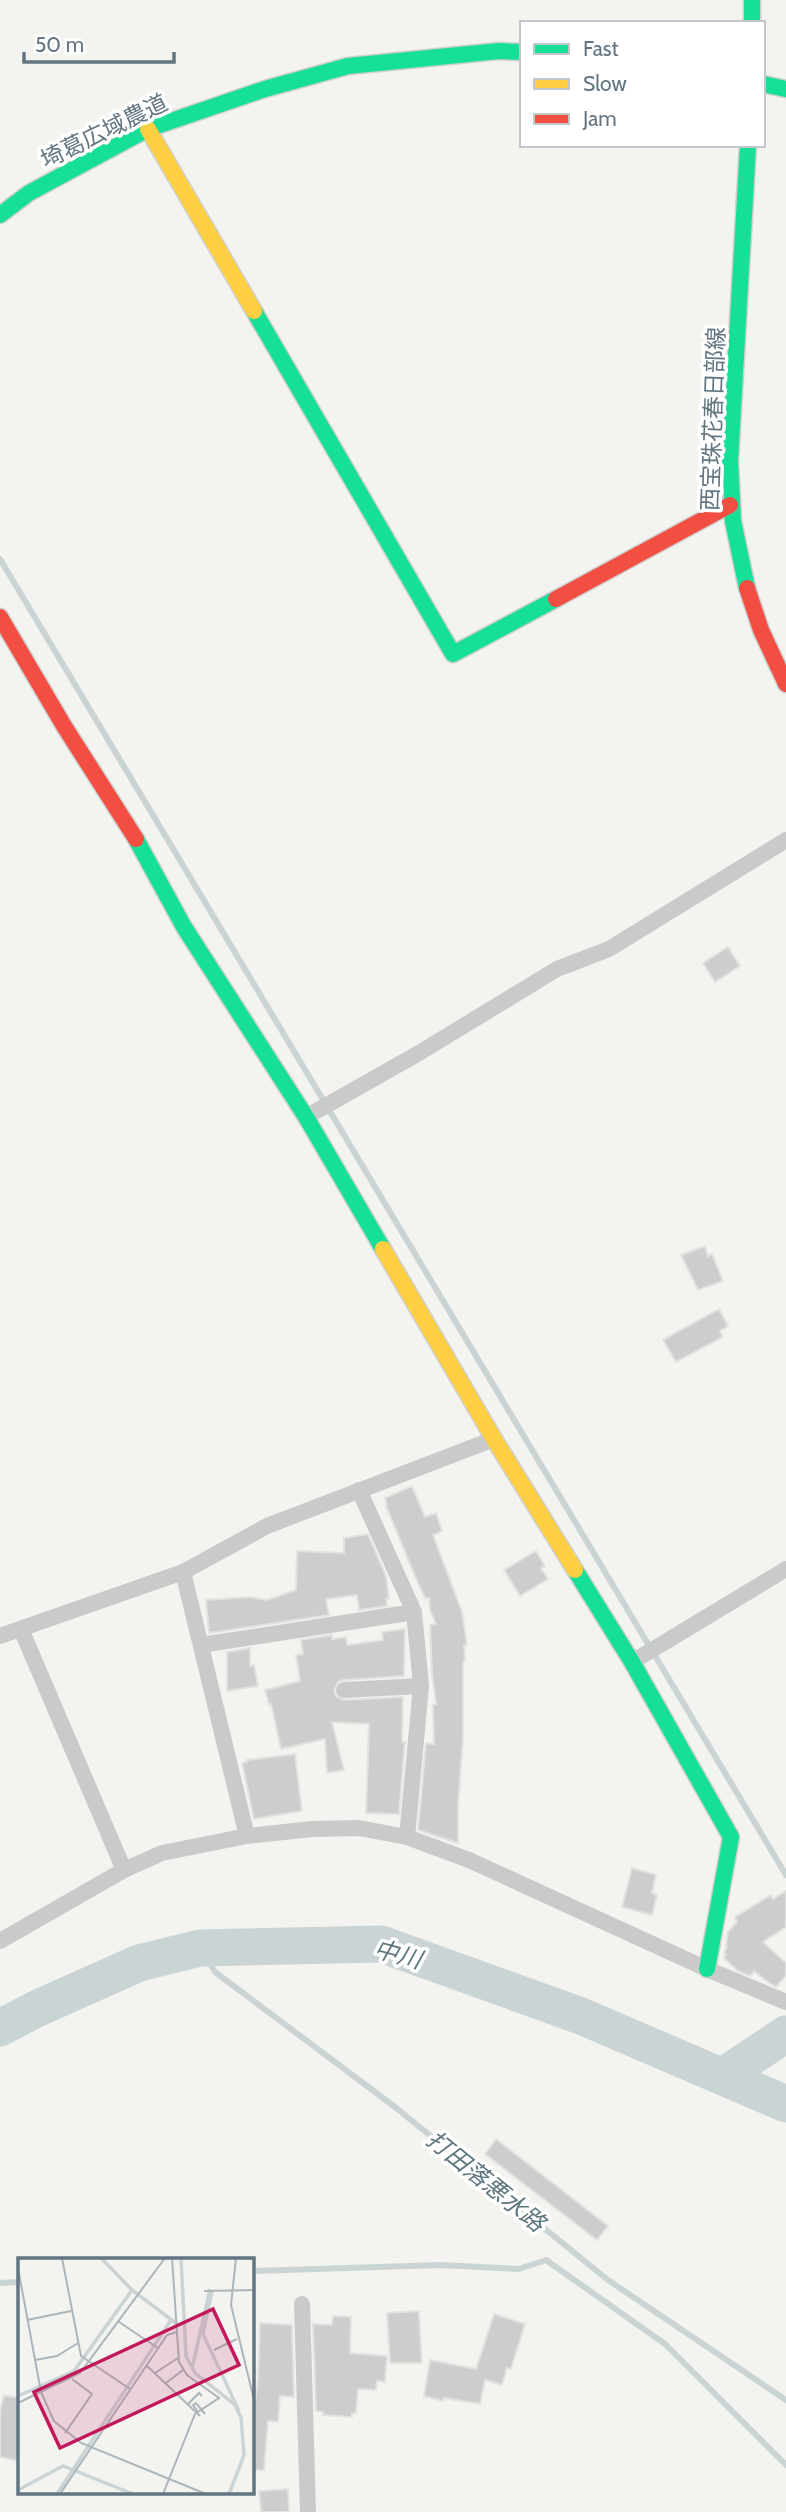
<svg xmlns="http://www.w3.org/2000/svg" width="786" height="2512" font-family="Cabin,'Noto Sans JP',sans-serif">
<style>
.lines{fill:none;stroke-linecap:round;stroke-linejoin:round}
.stream{stroke:#cbd4d5;stroke-width:6}
.river{stroke:#cbd4d5;stroke-width:37}
.building{fill:#cccece;stroke:#e2e2e0;stroke-width:2}
.fast-casing{stroke:#cfd0d0;stroke-width:19}
.slow-casing{stroke:#cfd0d0;stroke-width:19}
.jam-casing{stroke:#cfd0d0;stroke-width:19}
.street{stroke:#c9cbcb;stroke-width:16}
.fast{stroke:#16e098;stroke-width:16}
.slow{stroke:#ffcf43;stroke-width:16}
.jam{stroke:#f24e42;stroke-width:16}
.labels{text-anchor:middle;dominant-baseline:central;stroke-width:7;stroke-linejoin:round;paint-order:stroke}
.street-label{font-size:23px;fill:#627581;stroke:#fff}
.water-label{font-size:24px;font-style:italic;fill:#5e777f;stroke:#fff}
.inset-river{fill:none;stroke:#cbd4d5;stroke-width:3.5}
.inset-road{fill:none;stroke:#acb6ba;stroke-width:2}
.view{fill:#c2185b;fill-opacity:0.15;stroke:#c2185b;stroke-width:3.5}
.inset-edge{fill:none;stroke:#627581;stroke-width:3.5}
</style>
<rect width="100%" height="100%" fill="#f3f3f0"/>
<g class="lines">
<g class="stream">
<polyline points="0,559 786,1875"/>
<polyline points="200,1948 215,1972 395,2107 608,2280 786,2400"/>
<polyline points="252,2271 440,2265 519,2269 546,2260 665,2344 786,2465"/>
<polyline points="0,2283 19,2282"/>
</g>
<g class="river">
<polyline points="0,2028 36,2009 139,1963 200,1948 381,1944 581,2016 786,2104"/>
<polyline points="723,2076 786,2034"/>
</g>
</g>
<g class="building">
<polygon points="728,947 740,966 715,982 703,963"/>
<polygon points="705,1246 708,1256 712,1254 723,1281 698,1290 681,1255"/>
<polygon points="719,1309 728,1326 720,1331 723,1337 676,1362 663,1340"/>
<polygon points="412,1486 425,1517 436,1513 442,1531 433,1535 462,1612 467,1644 464,1645 465,1661 463,1662 463,1739 458,1806 458,1843 418,1830 426,1743 434,1744 433,1705 436,1704 432,1674 430,1625 436,1624 430,1610 429,1598 425,1598 418,1583 386,1506 387,1505 385,1498"/>
<polygon points="368,1534 386,1576 389,1599 386,1599 387,1606 359,1610 357,1595 326,1599 329,1615 209,1633 206,1600 250,1597 267,1600 296,1590 297,1551 344,1553 344,1538"/>
<polygon points="536,1551 545,1566 541,1568 548,1579 520,1596 504,1570"/>
<polygon points="405,1629 404,1676 343,1680 338,1682 334,1690 336,1696 344,1700 403,1697 402,1742 405,1742 399,1814 366,1813 369,1724 332,1722 344,1770 327,1773 325,1739 281,1749 271,1704 269,1705 265,1690 300,1681 296,1655 303,1654 301,1640 332,1635 332,1639 346,1637 347,1645 383,1640 382,1632"/>
<polygon points="250,1648 250,1666 254,1665 258,1686 227,1691 227,1652"/>
<polygon points="295,1754 302,1811 254,1819 242,1763 247,1762 247,1760"/>
<polygon points="632,1868 656,1875 652,1893 657,1895 652,1915 622,1907"/>
<polygon points="786,1891 786,1927 763,1942 786,1963 786,1976 776,1987 769,1983 754,1971 750,1976 738,1971 724,1958 726,1955 724,1953 727,1947 726,1945 728,1932 737,1922 735,1917 771,1895 773,1899"/>
<polygon points="496,2139 608,2226 597,2240 485,2154"/>
<polygon points="419,2311 422,2363 390,2363 387,2313"/>
<polygon points="494,2314 525,2324 511,2369 507,2368 502,2385 485,2380 480,2404 444,2398 443,2401 424,2396 430,2360 476,2369"/>
<polygon points="333,2316 351,2317 350,2353 387,2356 385,2382 377,2381 376,2390 358,2389 356,2413 352,2413 352,2417 323,2415 323,2412 316,2411 313,2324 332,2325"/>
<polygon points="260,2323 292,2325 294,2397 280,2396 278,2422 268,2421 264,2470 252,2470 252,2427 258,2380"/>
<polygon points="4,2395 19,2398 19,2461 0,2457 0,2411"/>
<polygon points="288,2489 289,2512 261,2512 259,2491"/>
</g>
<g class="lines">
<g class="fast-casing">
<g id="fast">
<polyline points="752,0 752,23"/>
<polyline points="763,84 786,89"/>
<polyline points="0,215 29,193 148,129 265,89 348,66 499,51 522,52"/>
<polyline points="254,311 453,654 556,599"/>
<polyline points="747,588 733,521 730,461 748,145"/>
<polyline points="136,839 184,927 306,1117 383,1249"/>
<polyline points="575,1570 632,1662 731,1837 707,1969"/>
</g>
</g>
<g class="slow-casing">
<g id="slow">
<polyline points="148,129 254,311"/>
<polyline points="383,1249 494,1439 575,1570"/>
</g>
</g>
<g class="jam-casing">
<g id="jam">
<polyline points="747,588 761,630 786,684"/>
<polyline points="556,599 730,505"/>
<polyline points="0,617 64,726 136,839"/>
</g>
</g>
<g class="street">
<polyline points="306,1117 419,1053 557,969 609,949 786,840"/>
<polyline points="359,1490 414,1612 421,1686 407,1837"/>
<polyline points="183,1572 247,1836"/>
<polyline points="21,1629 124,1870"/>
<polyline points="0,1636 183,1572 267,1526 494,1439"/>
<polyline points="201,1645 414,1612"/>
<polyline points="632,1662 786,1569"/>
<polyline points="344,1690 421,1686"/>
<polyline points="0,1941 124,1870 162,1853 247,1836 312,1829 359,1828 407,1837 469,1860 707,1969 786,2002"/>
<polyline points="302,2304 308,2512"/>
</g>
<use href="#fast" class="fast"/>
<use href="#slow" class="slow"/>
<use href="#jam" class="jam"/>
</g>
<g class="labels">
<g class="street-label">
<text transform="translate(104 131) rotate(-26)">埼葛広域農道</text>
<text transform="translate(713 419) rotate(-88)">西宝珠花春日部線</text>
</g>
<g class="water-label">
<text transform="translate(398 1954) rotate(15)">中川</text>
<text transform="translate(486 2181) rotate(39)">打田落悪水路</text>
</g>
</g>
<g transform="translate(18 2258)">
<rect width="236" height="236" fill="#f3f3f0"/>
<path class="inset-river" d="M83,0l31,32 45,34M163,0l5,98 9,17 39,31 7,13 3,38 -15,39M194,33l-9,43 36,77M174,111l18,-80M0,138l56,-25 58,-81M0,232l45,-24 70,28M39,236l114,-174"/>
<path class="inset-road" d="M44,0l19,98 49,33M218,0l-5,47 24,99M0,10l23,124 13,29 27,22 125,51M186,33l51,-1M9,62l44,-9M101,64l39,26M196,92l23,-11M17,102l22,-4 21,-13M128,107l54,51M137,115l23,-15M148,125l17,-13M0,145l62,-30 85,-115M169,147l12,-12 3,3M180,154l-5,-7 3,-2 9,11M47,175l27,-39 -20,-15M42,236l107,-159 10,-3M145,236l32,-80 24,-16 -32,-23 -8,-13 -7,-104"/>
<path class="view" d="M195,51l26,56 -179,83 -26,-56z"/>
<rect width="236" height="236" class="inset-edge"/>
</g>
<rect x="520" y="21" width="245" height="126" fill="#ffffff" stroke="#c0c8cd" stroke-width="2"/>
<rect x="534" y="44" width="35" height="10" fill="#16e098" stroke="#c0c8cd" stroke-width="2"/>
<text x="583" y="56" font-size="21" fill="#627581">Fast</text>
<rect x="534" y="79" width="35" height="10" fill="#ffcf43" stroke="#c0c8cd" stroke-width="2"/>
<text x="583" y="91" font-size="21" fill="#627581">Slow</text>
<rect x="534" y="114" width="35" height="10" fill="#f24e42" stroke="#c0c8cd" stroke-width="2"/>
<text x="583" y="126" font-size="21" fill="#627581">Jam</text>
<path d="M24 52v10h150v-10" fill="none" stroke="#627581" stroke-width="3.5"/>
<text x="35" y="52" font-size="21" fill="#627581" stroke="#ffffff" stroke-width="5" paint-order="stroke">50 m</text>
</svg>
